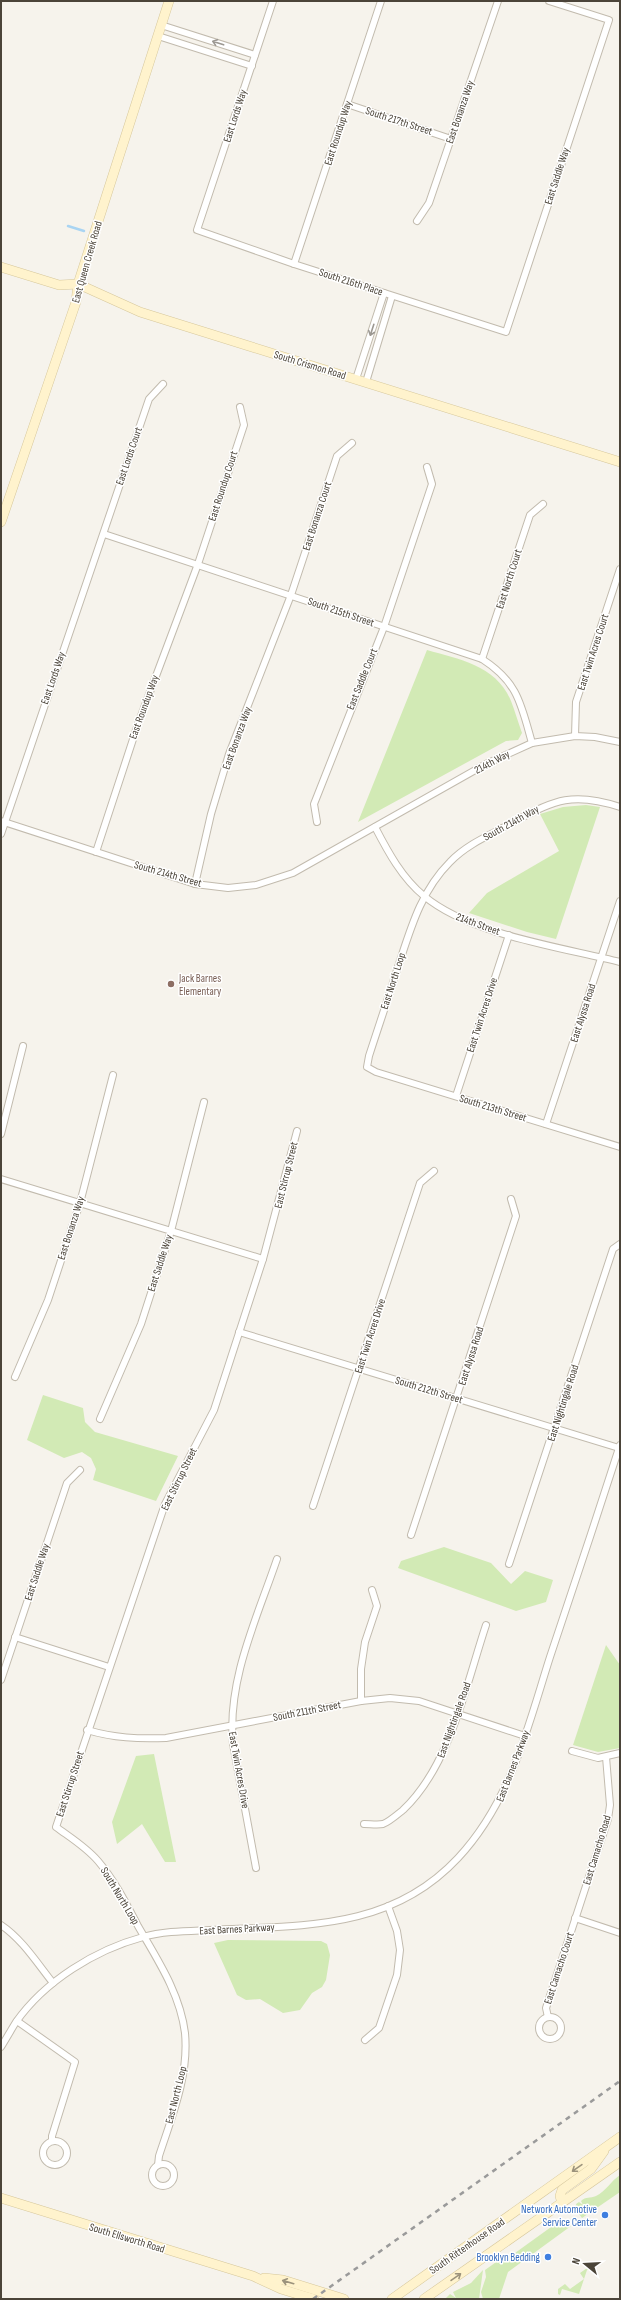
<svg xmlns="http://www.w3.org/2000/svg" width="621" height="2300" font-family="'Sofia Sans Condensed',sans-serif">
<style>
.green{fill:#d2eab5}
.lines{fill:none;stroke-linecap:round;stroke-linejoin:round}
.stream{stroke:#a9d4f2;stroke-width:2.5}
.street-casing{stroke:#c2bbae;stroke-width:8}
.secondary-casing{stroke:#d6c79b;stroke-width:10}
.street{stroke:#fff;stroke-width:6}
.secondary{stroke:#fff3cd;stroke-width:9}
.rail{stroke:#9a9a9a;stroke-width:2.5;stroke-dasharray:5 5;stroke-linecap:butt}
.oneway{stroke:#9c9892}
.oneway2{stroke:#9c937c}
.education-dot{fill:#8d6e63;stroke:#fff;stroke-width:1.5}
.shop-dot{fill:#3f7fe0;stroke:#fff;stroke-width:1.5}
.labels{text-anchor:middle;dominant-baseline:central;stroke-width:3;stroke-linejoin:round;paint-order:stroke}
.street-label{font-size:11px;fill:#4b4439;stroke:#fff}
.education-label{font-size:11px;fill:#785e54;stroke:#fff;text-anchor:start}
.shop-label{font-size:11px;fill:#366cbe;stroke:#fff;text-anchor:end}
</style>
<rect width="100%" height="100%" fill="#f6f3ec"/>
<g class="green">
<path d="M427,650c32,9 70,16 84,51 4,10 7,21 11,32l-4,7 -12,1 -148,81z"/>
<polygon points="586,805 600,807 556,939 527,932 469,913 487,893 559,851 540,814 563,807"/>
<polygon points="43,1395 83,1408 85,1422 95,1432 178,1456 156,1501 93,1480 96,1469 91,1458 82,1452 64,1458 27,1440"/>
<polygon points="444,1547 491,1563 511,1584 525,1571 553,1580 546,1602 516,1611 398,1568 401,1561"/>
<polygon points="606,1645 620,1665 620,1748 598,1752 573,1745"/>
<polygon points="154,1754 157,1769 176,1862 165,1862 142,1824 117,1844 112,1822 136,1756"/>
<polygon points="228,1940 321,1941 327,1944 330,1955 326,1980 322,1987 312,1993 300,2010 283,2013 260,1999 246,2000 237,1995 214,1943"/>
<path d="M620,2175v17l-38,26 -5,-7 -1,-7 3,-2 4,3 -2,-4c5,-5 9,-2 15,-5 10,-5 15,-15 24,-21z"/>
<polygon points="567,2221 571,2226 508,2272 499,2299 483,2299 481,2292 486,2277 485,2270 499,2260 515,2253 558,2222"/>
<polygon points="590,2266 592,2269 587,2270 579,2294 562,2289 560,2295 558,2294 558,2289 565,2284 570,2289 584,2279 580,2273"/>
<polygon points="483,2270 479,2299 445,2299 450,2294 456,2298 453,2292 471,2283"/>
</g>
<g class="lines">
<polyline class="stream" points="68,226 84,231"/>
<g class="street-casing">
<g id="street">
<polyline points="273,1 197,230 294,264 506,332 609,20 549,1"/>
<polyline points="161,25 255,55"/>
<polyline points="158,36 252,66"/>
<polyline points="347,104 451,139"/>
<polyline points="417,221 429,203 498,1"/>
<polyline points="294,264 381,1"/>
<polyline points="356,379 384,293"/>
<polyline points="366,382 392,296"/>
<path d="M104,534l378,125c36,23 39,45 50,84"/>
<polyline points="482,659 530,515 543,504"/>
<polyline points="575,736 576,702 620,569"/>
<path d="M620,807c-45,-15 -66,-8 -106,15 -22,12 -47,22 -64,40 -30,30 -40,69 -53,108 -9,29 -19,58 -28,86l-2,11 9,5 244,75"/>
<polyline points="1,821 195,884 228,888 256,885 293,873 486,764 532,743 575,736 595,737 620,742"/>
<polyline points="317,822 314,804 384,627 432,484 427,467"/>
<path d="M375,827c13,25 27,51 49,69 47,39 137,51 196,66"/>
<polyline points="1,834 149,399 163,384"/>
<polyline points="96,852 138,724 198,564 244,425 240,407"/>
<polyline points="195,884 211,814 229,754 291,595 337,456 352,443"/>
<polyline points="456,1096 509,935"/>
<polyline points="546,1124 620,901"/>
<polyline points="1,1134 23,1046"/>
<polyline points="1,1179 263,1259"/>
<polyline points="239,1332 619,1448"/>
<polyline points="15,1377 48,1300 80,1203 113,1075"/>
<polyline points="100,1419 141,1324 171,1231 204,1102"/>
<polyline points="313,1506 420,1183 434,1171"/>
<polyline points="411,1535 516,1216 511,1199"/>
<polyline points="509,1564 613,1249 620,1244"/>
<polyline points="15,1637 109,1667"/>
<polyline points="1,1680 67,1483 80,1470"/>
<polyline points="361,1701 361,1669 365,1642 377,1606 372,1590"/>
<path d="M87,1730c27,8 51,9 79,8l195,-37 29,-3 29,3 106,35"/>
<polyline points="572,1751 598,1758 620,1753"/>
<path d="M364,1824c6,0 14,1 19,0 6,-2 15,-10 20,-14 47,-44 63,-125 83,-185"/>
<path d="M256,1868l-23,-124c-6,-64 24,-126 44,-185"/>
<polyline points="575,1918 620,1933"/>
<path d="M1,1925c21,14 36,38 52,58"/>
<circle cx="550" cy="2028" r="11"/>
<polyline points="548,2017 546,2008 608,1819 610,1805 606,1757"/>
<polyline points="17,2021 75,2062 52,2136 52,2141"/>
<polyline points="365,2040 379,2028 397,1975 400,1950 397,1931 388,1906"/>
<path d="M1,2047c5,-8 10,-17 15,-25 29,-41 79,-72 127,-85 21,-6 45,-6 67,-7 92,-5 180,1 248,-72 53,-57 69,-129 92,-201 24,-71 47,-141 70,-212"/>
<circle cx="55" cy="2153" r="12"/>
<circle cx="163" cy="2175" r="11"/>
<path d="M158,2165l1,-9c13,-40 30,-80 26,-123 -5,-40 -28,-74 -47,-107 -12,-23 -23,-45 -40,-65 -12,-14 -27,-23 -42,-34l109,-323 49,-94 49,-151 34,-128"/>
</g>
</g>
<g class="secondary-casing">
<g id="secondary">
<polyline points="1,267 59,285 78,284 140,312 620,462"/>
<polyline points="1,522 76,302 78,284 169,1"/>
<polyline points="1,2198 253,2276 281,2289 314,2299"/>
<polyline points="562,2203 560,2196 562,2190 591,2169 604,2151"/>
<polyline points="264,2278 283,2280 344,2299"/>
<polyline points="392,2299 620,2137"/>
<polyline points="424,2299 620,2162"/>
</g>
</g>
<use href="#street" class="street"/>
<use href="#secondary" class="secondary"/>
<polyline class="rail" points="313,2299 620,2081"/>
</g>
<defs><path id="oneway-shaft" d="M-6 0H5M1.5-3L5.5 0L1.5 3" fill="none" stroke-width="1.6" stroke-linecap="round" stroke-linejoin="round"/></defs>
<g class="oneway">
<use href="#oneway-shaft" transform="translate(218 43) rotate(-162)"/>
<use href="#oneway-shaft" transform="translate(372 330) rotate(108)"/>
</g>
<g class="oneway2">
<use href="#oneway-shaft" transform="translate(577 2168) rotate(145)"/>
<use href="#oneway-shaft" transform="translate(456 2277) rotate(-35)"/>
<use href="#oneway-shaft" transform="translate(288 2282) rotate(-164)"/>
</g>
<circle class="education-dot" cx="171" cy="984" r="4"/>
<g class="shop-dot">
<circle cx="605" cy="2215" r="4"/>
<circle cx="548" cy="2257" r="4"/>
</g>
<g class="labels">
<g class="street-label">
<text transform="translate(460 112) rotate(-71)">East Bonanza Way</text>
<text transform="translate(235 116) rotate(-72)">East Lords Way</text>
<text transform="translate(399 121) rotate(18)">South 217th Street</text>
<text transform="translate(338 133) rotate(-72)">East Roundup Way</text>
<text transform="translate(557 176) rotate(-72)">East Saddle Way</text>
<text transform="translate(87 262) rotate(-74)">East Queen Creek Road</text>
<text transform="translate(351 282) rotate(18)">South 216th Place</text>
<text transform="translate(310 365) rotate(17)">South Crismon Road</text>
<text transform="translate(129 456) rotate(-71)">East Lords Court</text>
<text transform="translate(223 486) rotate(-72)">East Roundup Court</text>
<text transform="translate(317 516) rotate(-72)">East Bonanza Court</text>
<text transform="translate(509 579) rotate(-72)">East North Court</text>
<text transform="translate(341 612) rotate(19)">South 215th Street</text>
<text transform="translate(593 652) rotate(-72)">East Twin Acres Court</text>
<text transform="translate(53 678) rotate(-71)">East Lords Way</text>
<text transform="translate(362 679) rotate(-68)">East Saddle Court</text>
<text transform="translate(144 707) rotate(-70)">East Roundup Way</text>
<text transform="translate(237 738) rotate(-70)">East Bonanza Way</text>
<text transform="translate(492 762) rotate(-28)">214th Way</text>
<text transform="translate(511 823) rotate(-29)">South 214th Way</text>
<text transform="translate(168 874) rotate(16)">South 214th Street</text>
<text transform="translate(478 924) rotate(20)">214th Street</text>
<text transform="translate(393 981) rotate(-72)">East North Loop</text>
<text transform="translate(583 1013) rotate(-72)">East Alyssa Road</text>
<text transform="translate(482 1015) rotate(-72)">East Twin Acres Drive</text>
<text transform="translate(493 1108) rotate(17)">South 213th Street</text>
<text transform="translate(286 1175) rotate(-76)">East Stirrup Street</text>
<text transform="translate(71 1228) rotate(-72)">East Bonanza Way</text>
<text transform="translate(160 1263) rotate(-72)">East Saddle Way</text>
<text transform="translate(370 1336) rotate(-72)">East Twin Acres Drive</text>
<text transform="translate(471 1356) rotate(-72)">East Alyssa Road</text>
<text transform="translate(429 1390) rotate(17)">South 212th Street</text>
<text transform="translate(563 1403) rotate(-72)">East Nightingale Road</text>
<text transform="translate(179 1479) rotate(-64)">East Stirrup Street</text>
<text transform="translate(37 1572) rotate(-72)">East Saddle Way</text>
<text transform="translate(307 1711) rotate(-11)">South 211th Street</text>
<text transform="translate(454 1720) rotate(-70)">East Nightingale Road</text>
<text transform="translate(513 1766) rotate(-69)">East Barnes Parkway</text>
<text transform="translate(239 1770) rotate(80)">East Twin Acres Drive</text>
<text transform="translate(70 1784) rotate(-72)">East Stirrup Street</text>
<text transform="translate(597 1850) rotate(-73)">East Camacho Road</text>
<text transform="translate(120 1896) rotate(59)">South North Loop</text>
<text transform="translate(237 1929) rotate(-3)">East Barnes Parkway</text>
<text transform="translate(559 1968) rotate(-72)">East Camacho Court</text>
<text transform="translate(176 2095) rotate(-76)">East North Loop</text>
<text transform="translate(127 2238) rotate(17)">South Ellsworth Road</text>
<text transform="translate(467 2246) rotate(-35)">South Rittenhouse Road</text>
</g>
<g class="education-label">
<text x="179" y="978">Jack Barnes<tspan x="179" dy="13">Elementary</tspan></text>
</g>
<g class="shop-label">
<text x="597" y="2209">Network Automotive<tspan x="597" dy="13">Service Center</tspan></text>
<text x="540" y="2257">Brooklyn Bedding</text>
</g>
</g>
<rect width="621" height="2300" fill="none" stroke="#4b4439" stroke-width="4"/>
<g transform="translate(585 2264) rotate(288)" stroke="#ffffff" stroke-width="3" paint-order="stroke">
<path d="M0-3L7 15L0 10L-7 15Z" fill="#4b4439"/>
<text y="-6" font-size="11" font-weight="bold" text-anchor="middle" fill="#4b4439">N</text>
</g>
</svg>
